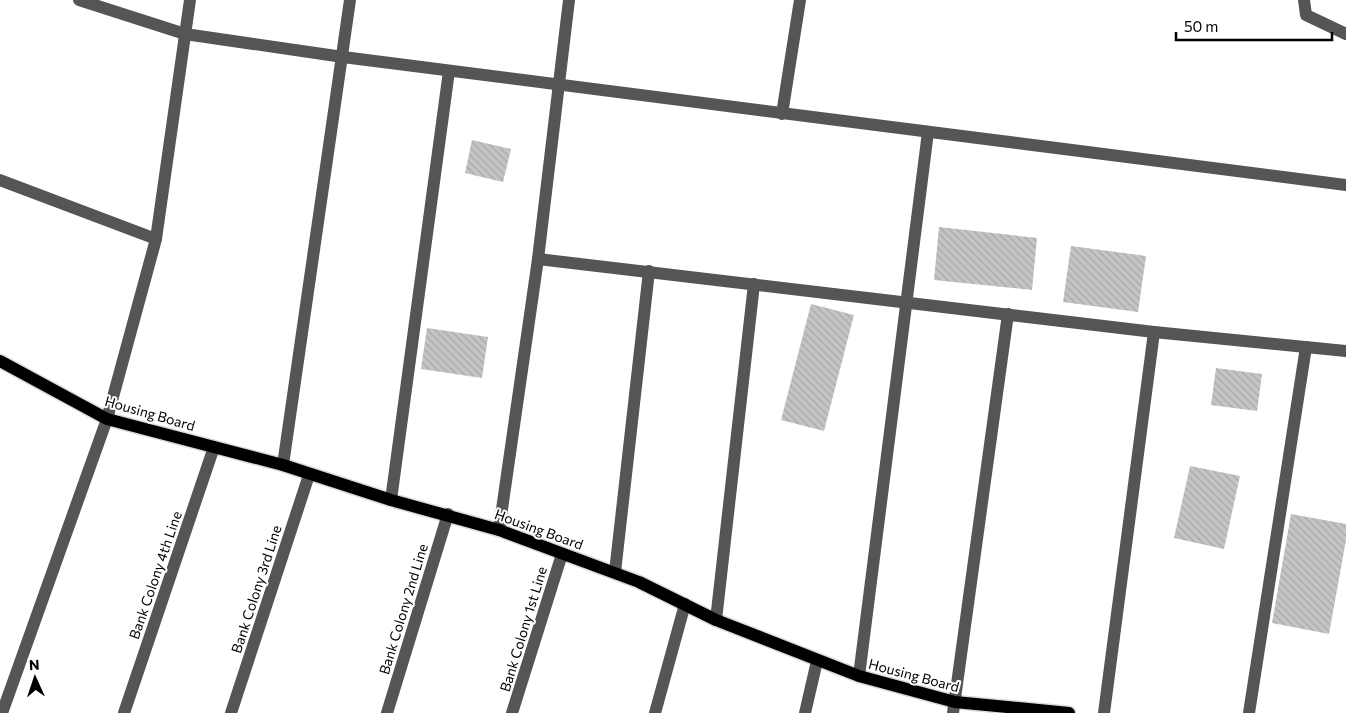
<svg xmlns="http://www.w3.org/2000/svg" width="1346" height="713" font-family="Commissioner,sans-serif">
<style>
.building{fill:url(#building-back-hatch)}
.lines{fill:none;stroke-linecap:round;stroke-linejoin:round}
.major-casing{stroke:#dbdbdb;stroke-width:15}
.minor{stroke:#555;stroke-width:12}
.major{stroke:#000;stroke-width:12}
.labels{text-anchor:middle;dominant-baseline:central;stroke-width:4;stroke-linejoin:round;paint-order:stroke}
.street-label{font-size:14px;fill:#000;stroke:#fff}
</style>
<defs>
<pattern id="building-back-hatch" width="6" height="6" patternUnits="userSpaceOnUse" patternTransform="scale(1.25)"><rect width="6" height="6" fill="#c4c4c4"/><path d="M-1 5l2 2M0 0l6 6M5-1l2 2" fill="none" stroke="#a7a7a7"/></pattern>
</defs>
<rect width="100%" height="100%" fill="#fff"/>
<g class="building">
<polygon points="472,140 511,149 503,182 465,173"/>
<polygon points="939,227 1037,238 1032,290 934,280"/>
<polygon points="1071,246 1146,256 1138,312 1063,302"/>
<polygon points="811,304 854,315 824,431 781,420"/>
<polygon points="427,328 488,337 482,378 421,369"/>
<polygon points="1216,368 1262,374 1257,411 1211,405"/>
<polygon points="1190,466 1240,476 1224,549 1174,538"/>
<polygon points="1291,514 1346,524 1346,540 1329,634 1272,623"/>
</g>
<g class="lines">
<g class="major-casing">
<polyline id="major" points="0,361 107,419 283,465 391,500 499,530 639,582 716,620 859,676 955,702 1069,713"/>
</g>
<g class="minor">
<polyline points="79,0 185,34 343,57 1346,185"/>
<polyline points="1304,0 1306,15 1346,34"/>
<polyline points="782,114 800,0"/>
<polyline points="0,180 156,239"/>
<polyline points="538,259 1154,332 1346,351"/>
<polyline points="283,465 350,0"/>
<polyline points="391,500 449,71"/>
<polyline points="499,530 538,259 569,0"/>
<polyline points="615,572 649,271"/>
<polyline points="716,620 754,284"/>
<polyline points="859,676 928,132"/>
<polyline points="2,713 107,419 156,239 190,0"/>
<polyline points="124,713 214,447"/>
<polyline points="231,713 309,475"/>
<polyline points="387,713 448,514"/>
<polyline points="512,713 562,554"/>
<polyline points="655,713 685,604"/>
<polyline points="805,713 817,661"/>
<polyline points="953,713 1008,314"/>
<polyline points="1104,713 1154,332"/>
<polyline points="1249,713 1306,347"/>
</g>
<use href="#major" class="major"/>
</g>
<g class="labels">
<g class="street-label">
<text transform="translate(150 413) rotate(16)">Housing Board</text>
<text transform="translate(539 529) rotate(20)">Housing Board</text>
<text transform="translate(155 575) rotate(-71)">Bank Colony 4th Line</text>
<text transform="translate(256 589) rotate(-72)">Bank Colony 3rd Line</text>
<text transform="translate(403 609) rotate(-73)">Bank Colony 2nd Line</text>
<text transform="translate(523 629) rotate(-73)">Bank Colony 1st Line</text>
<text transform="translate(914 675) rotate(15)">Housing Board</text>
</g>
</g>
<g transform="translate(35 678) rotate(357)" stroke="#ffffff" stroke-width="4" paint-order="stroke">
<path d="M0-4L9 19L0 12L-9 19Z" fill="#000000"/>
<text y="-8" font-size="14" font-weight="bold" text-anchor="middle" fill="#000000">N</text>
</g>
<path d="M1176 32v8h156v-8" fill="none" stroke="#000000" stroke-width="2.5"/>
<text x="1184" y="32" font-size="15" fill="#000000" stroke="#ffffff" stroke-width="4" paint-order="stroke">50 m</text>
</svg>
